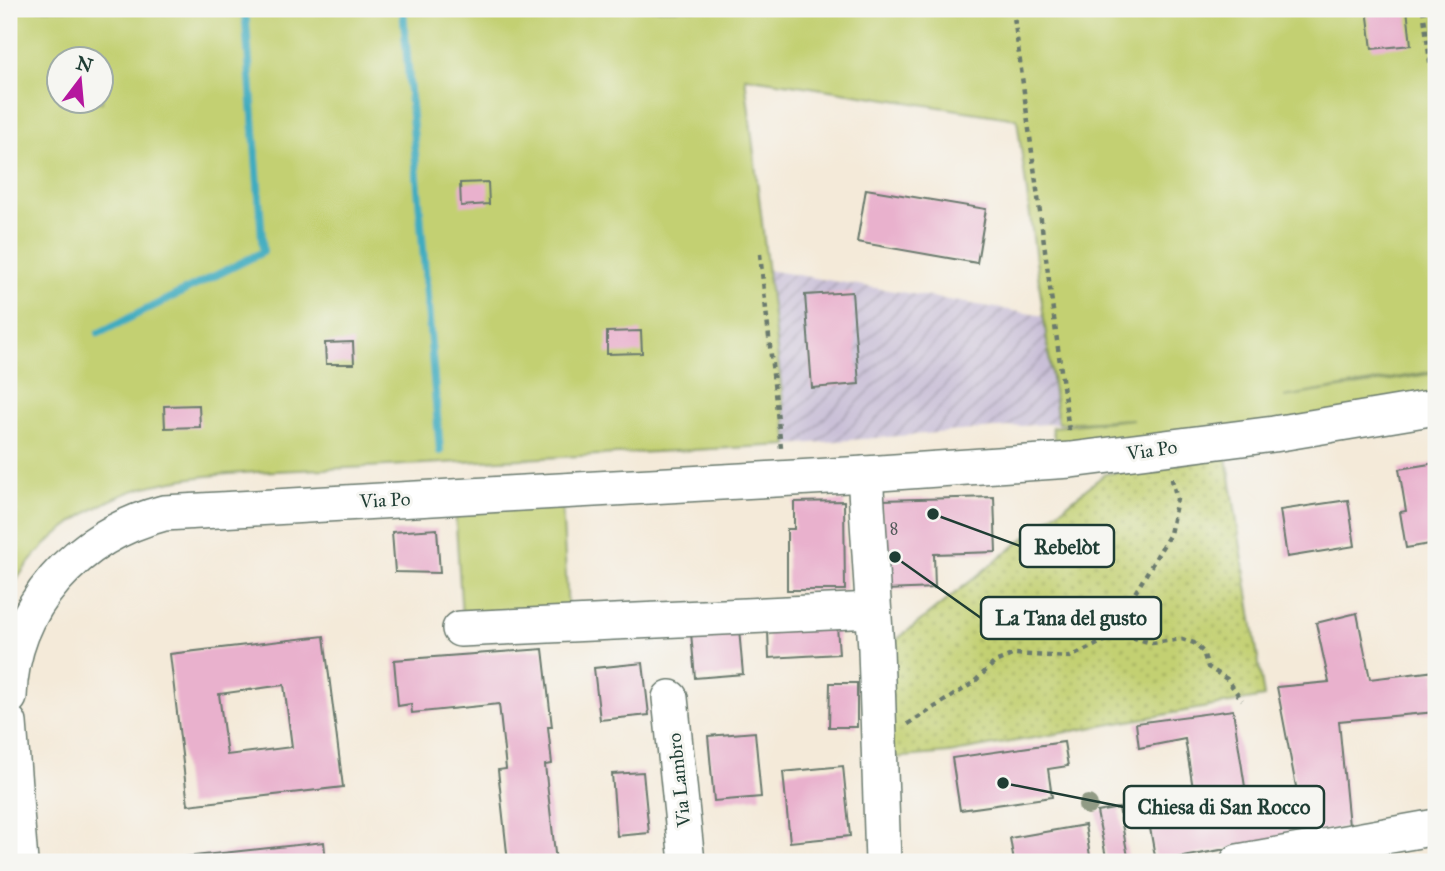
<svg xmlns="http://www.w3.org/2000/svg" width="1445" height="871" font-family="'IM FELL Great Primer',serif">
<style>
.industrial{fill:url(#industrial-furrows)}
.grass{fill:#c3d072;stroke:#718653;stroke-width:2;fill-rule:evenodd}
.park{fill:url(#park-dots);stroke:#718653;stroke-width:2}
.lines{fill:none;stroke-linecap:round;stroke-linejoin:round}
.stream{stroke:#40acbf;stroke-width:8}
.building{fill:#e9b1cd;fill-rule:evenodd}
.minor-casing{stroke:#6a7a6e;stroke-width:38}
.path{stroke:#6a7a6e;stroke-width:4.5;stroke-dasharray:5 5;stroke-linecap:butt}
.minor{stroke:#fff;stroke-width:35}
.tree{fill:#919b85}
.labels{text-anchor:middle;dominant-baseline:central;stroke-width:6;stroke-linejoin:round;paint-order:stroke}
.number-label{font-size:16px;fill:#525a5a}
.street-label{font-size:19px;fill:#1f3d34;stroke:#f6f6f2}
.leader{fill:none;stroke:#1f3d34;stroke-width:2.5}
.callout-dot{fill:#1f3d34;stroke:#f6f6f2;stroke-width:2.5}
.callout{fill:#f6f6f2;stroke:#1f3d34;stroke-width:2.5}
.callout-label{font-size:21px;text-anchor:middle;font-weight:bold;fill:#1f3d34}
</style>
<defs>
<pattern id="industrial-furrows" width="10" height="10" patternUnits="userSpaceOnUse" patternTransform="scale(1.75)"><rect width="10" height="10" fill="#c9bfd7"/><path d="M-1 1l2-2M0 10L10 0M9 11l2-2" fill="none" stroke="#a39caf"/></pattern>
<pattern id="park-dots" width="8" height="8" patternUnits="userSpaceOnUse" patternTransform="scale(1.75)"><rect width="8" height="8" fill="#c3d072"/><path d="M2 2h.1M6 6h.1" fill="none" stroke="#9eaa5e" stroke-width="1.8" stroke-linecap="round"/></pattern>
</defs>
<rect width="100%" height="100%" fill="#f6f6f2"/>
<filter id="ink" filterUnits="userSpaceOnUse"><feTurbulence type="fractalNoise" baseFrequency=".0143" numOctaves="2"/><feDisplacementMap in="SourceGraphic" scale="14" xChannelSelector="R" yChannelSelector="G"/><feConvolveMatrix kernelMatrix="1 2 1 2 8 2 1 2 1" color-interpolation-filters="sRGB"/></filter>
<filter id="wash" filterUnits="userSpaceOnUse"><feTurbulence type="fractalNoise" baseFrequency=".00686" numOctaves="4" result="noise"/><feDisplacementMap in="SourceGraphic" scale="28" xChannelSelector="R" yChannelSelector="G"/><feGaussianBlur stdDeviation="1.57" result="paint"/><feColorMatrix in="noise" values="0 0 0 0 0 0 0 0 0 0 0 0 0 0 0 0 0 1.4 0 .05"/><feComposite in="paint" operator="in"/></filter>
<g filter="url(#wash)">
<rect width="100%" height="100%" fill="#f4ead9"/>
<polygon class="industrial" points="767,270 1044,316 1058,423 788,445"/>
<g class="grass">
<path d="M9,9h1427v362l-152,26 152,-24v35l-377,54 -7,-35 81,-8 -75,4 -41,-304 -272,-42 43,368c-146,7 -293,14 -440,23 -63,3 -163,3 -221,25 -48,19 -95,54 -118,101zM60,60h42v42h-42z"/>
<polygon points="562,504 568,611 462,617 455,510"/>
</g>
<polygon class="park" points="1227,457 1264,697 949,753 882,759 880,653 1105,474"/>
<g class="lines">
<g class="stream">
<polyline points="403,9 440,451"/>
<polyline points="99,333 263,252 245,9"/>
</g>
</g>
<g id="blocks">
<g class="building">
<polygon points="1367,9 1407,9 1411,45 1372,49"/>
<polygon points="488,182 489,204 461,206 460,183"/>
<polygon points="866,189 986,209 977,263 857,242"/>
<polygon points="852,292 859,384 812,388 805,295"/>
<polygon points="641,331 642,353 607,354 607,332"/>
<polygon points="353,342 354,364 326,364 325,343"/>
<polygon points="199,405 200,427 165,428 164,406"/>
<polygon points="1436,463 1436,543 1406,548 1400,512 1406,511 1399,469"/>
<polygon points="994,497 996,552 934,554 935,588 885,590 881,500"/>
<polygon points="1348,500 1355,546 1287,557 1280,510"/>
<polygon points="844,501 845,590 787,590 787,529 794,529 794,502"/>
<polygon points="437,529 440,573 395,572 392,532"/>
<polygon points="1357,613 1370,679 1436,671 1436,712 1339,721 1349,826 1156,862 1150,828 1198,819 1185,739 1139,748 1136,723 1233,710 1248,806 1298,797 1277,687 1329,682 1316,623"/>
<polygon points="837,626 839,654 769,658 768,630"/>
<polygon points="739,629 743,674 695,678 691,633"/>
<path d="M324,636l19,151 -155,18 -18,-151zM284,685l8,62 -65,8 -8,-61z"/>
<polygon points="543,649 552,727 548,727 552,764 545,765 556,862 508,862 498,770 506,769 499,704 412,713 411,704 398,706 394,660"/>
<polygon points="643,663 649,715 600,720 594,668"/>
<polygon points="830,683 857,683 857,727 829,727"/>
<polygon points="755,732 761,797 714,801 708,736"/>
<polygon points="1064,742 1068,766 1048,769 1052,797 960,810 952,758"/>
<polygon points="843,766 850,836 790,842 783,772"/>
<polygon points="643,772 649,833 617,836 612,774"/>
<polygon points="1119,808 1129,862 1107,862 1097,812"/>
<polygon points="1085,825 1091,862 1014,862 1010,838"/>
<polygon points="324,842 326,862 167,862 167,859"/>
</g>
</g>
</g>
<g filter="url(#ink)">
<use href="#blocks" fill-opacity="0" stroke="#6a7a6e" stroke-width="2"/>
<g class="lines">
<g class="minor-casing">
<g id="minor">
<polyline points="865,474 876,649 883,862"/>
<polyline points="460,629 873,610"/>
<path d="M9,697c2,-91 69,-162 155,-184l701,-39 206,-14 203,-26 162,-27"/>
<polyline points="670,698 687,862"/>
<polyline points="9,723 20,862"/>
<polyline points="1238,862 1436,827"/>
</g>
</g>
<g class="path">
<polyline points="1013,9 1069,431"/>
<polyline points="1423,9 1436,107"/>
<polyline points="760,254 781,448"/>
<polyline points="1113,632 1152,643 1182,639 1194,643 1203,652 1208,667 1227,679 1242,700"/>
<polyline points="908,724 973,683 995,662 1014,654 1070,657 1104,641 1126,615 1135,593 1170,534 1177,499 1171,476"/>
</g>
<use href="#minor" class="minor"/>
</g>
<circle class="tree" cx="1088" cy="805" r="10"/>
</g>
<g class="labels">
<g class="number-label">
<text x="894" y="528">8</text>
</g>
<g class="street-label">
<text transform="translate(1152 450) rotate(-8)">Via Po</text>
<text transform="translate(385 500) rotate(-3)">Via Po</text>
<text transform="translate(679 780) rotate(-96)">Via Lambro</text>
</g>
</g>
<path class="leader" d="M933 514L1020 546M895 557L981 618M1003 783L1124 807"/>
<g class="callout-dot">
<circle cx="933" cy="514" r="7"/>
<circle cx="895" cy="557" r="7"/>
<circle cx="1003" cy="783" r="7"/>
</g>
<g class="callout">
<rect x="1020" y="525" width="94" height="42" rx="7"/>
<rect x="981" y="597" width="180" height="42" rx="7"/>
<rect x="1124" y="786" width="200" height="42" rx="7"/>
</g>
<g class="callout-label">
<text x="1067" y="554">Rebelòt</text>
<text x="1071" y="625">La Tana del gusto</text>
<text x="1224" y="814">Chiesa di San Rocco</text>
</g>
<rect width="1445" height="871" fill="none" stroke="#f6f6f2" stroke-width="35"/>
<g transform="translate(80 80) rotate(16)"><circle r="33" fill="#f6f6f2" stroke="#a0aca6" stroke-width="2"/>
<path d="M0-5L12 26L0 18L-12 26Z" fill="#b5179e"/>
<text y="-10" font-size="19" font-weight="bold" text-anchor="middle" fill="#1f3d34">N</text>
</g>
</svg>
